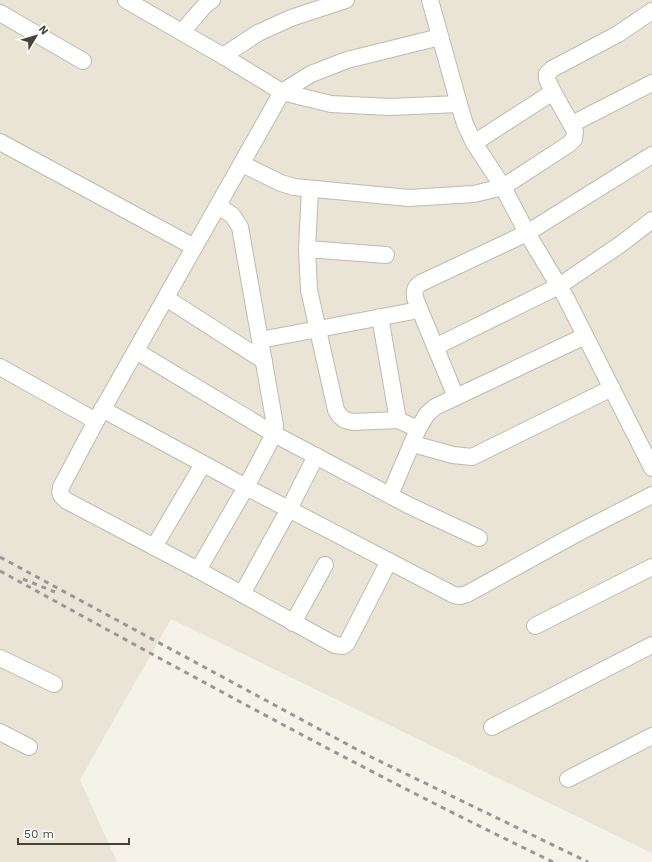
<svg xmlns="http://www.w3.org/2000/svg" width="652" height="862" font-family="'Work Sans',sans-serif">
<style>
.residential{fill:#e9e4d6}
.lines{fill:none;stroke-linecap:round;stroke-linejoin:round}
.minor-casing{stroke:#c1baaa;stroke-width:18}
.minor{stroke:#fff;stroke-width:16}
.rail{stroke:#979797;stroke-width:3;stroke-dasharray:5 5;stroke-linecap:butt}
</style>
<rect width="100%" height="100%" fill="#f5f2e8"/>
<polygon class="residential" points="0,0 652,0 652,853 171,619 80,780 117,862 0,862"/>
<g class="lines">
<g class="minor-casing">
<g id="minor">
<polyline points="430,0 459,104 465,124 474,143 503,187 527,233 566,298 652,468"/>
<polyline points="0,13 83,61"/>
<polyline points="182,32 206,4 212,0"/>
<polyline points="223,56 258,33 291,18 346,0"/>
<polyline points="282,92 331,104 389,107 459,104"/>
<polyline points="282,92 311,74 347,60 440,37"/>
<polyline points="572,124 652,83"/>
<polyline points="0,142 194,247"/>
<polyline points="474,143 553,92"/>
<polyline points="242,164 281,183 294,187 409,198 474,194 503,187 569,144 574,139 575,131 553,92 547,79 547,74 552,69 618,34 652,11"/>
<polyline points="310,189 307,249 309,290 336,410 340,416 345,420 353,422 398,420 418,429"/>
<polyline points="307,249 386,255"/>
<polyline points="166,298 264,361"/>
<polyline points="380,317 398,420"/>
<polyline points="260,340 419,310"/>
<polyline points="435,347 559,286 621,244 652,220"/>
<polyline points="136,351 274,434 410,506 479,538"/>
<polyline points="0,367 96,421 282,92 223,56 126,0"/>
<path d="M456,397l-41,-99c-1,-8 0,-11 6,-15l106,-50 125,-78"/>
<polyline points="102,409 246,487 454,595 460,596 467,594 576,534 652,495"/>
<path d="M96,421l-35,66c-2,7 0,9 6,14l131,69 137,75 8,1 4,-3 42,-82"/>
<polyline points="413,444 453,455 472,457 612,388"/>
<polyline points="390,495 418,429 427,414 435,407 585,336"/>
<polyline points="154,547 203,464"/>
<polyline points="198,570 246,487 274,434 275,425 240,227 232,215 218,206"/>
<polyline points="242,594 289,509 316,456"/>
<polyline points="293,623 325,565"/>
<polyline points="535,626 652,567"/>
<polyline points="0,658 54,684"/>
<polyline points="492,727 652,645"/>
<polyline points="0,732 29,747"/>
<polyline points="568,779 652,736"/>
</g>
</g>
<use href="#minor" class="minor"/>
<g class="rail">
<polyline points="0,557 369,756 588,862"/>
<path d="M0,571c183,100 365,201 553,291"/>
<polyline points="23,579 55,592"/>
</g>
</g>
<g transform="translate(36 36) rotate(52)" stroke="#ffffff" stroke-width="3" paint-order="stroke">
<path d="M0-3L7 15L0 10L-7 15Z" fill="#484336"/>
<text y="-6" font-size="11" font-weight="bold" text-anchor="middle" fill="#484336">N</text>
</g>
<path d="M18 838v6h111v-6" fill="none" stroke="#484336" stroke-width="2"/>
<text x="24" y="838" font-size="12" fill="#484336" stroke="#ffffff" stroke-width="3" paint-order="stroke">50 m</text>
</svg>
